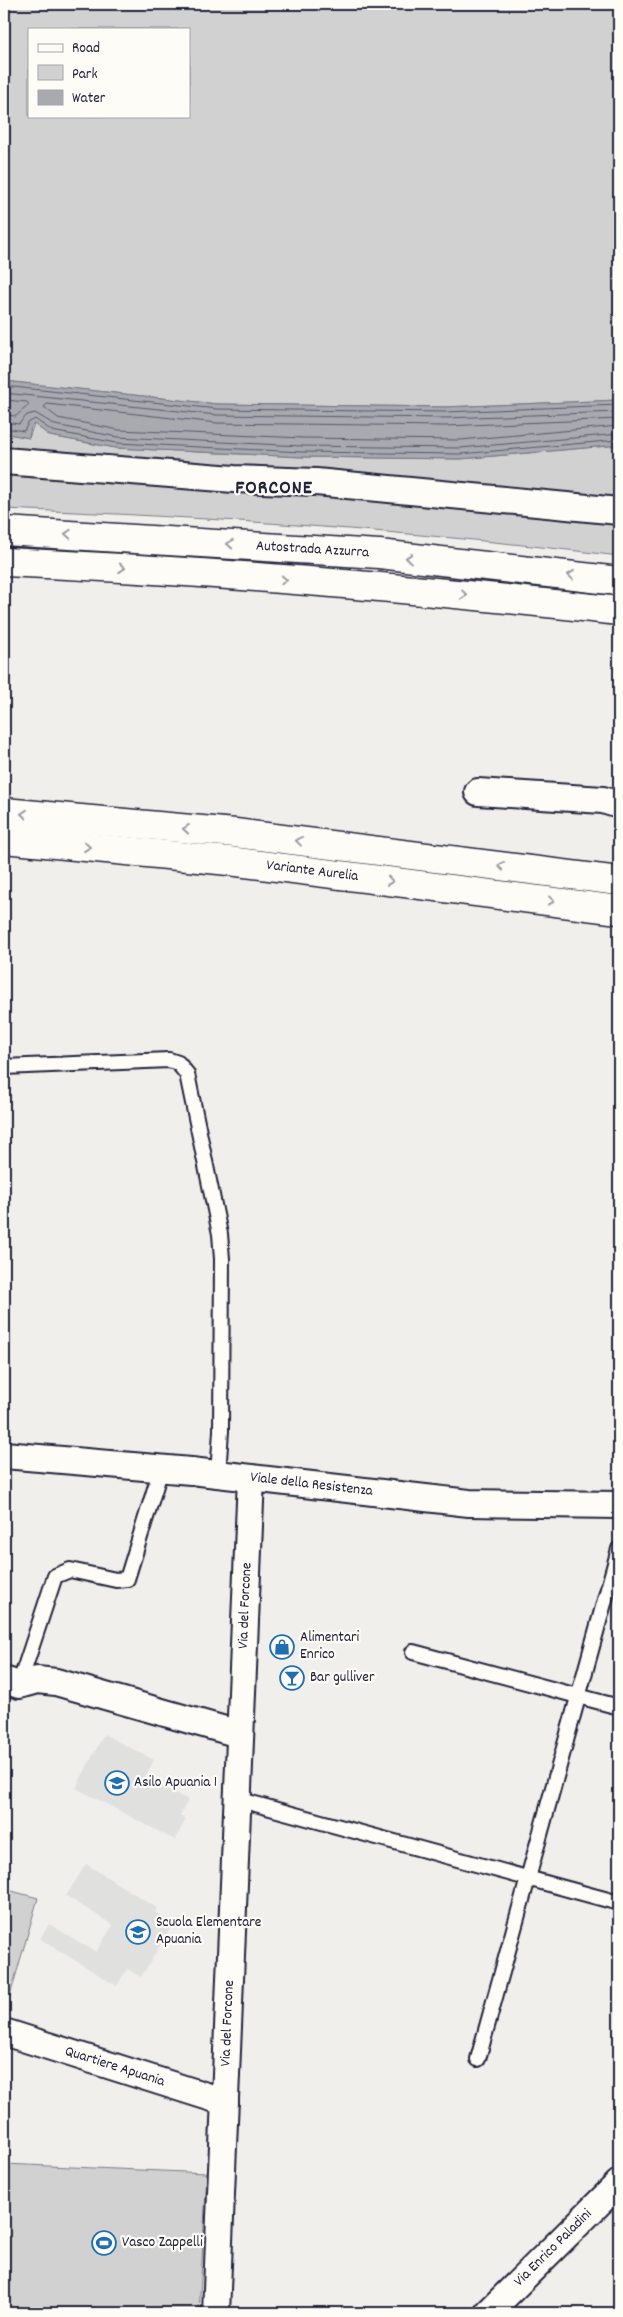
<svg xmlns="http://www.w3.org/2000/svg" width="623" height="2317" font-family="Dekko,sans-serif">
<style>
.built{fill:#e0e0df}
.green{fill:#d2d1d1;stroke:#7a7a86;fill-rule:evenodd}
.water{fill:#a9a9b0;stroke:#737381}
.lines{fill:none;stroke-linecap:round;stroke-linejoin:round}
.shore{stroke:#58586a;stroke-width:1}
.service-casing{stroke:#22223b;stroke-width:18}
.minor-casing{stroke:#22223b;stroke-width:30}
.trunk-casing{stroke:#22223b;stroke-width:31}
.motorway-casing{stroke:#22223b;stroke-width:31}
.service{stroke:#fdfcf7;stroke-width:14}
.minor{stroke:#fdfcf7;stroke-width:26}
.trunk{stroke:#fdfcf7;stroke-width:28}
.motorway{stroke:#fdfcf7;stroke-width:28}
.oneway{stroke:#9a9aa2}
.labels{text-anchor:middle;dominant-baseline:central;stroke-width:4.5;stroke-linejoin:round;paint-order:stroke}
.street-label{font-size:15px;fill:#22223b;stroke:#fdfcf7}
.poi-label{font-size:15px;fill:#22223b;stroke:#fdfcf7;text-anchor:start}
.district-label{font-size:20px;font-weight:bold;letter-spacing:1px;fill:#22223b;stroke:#fdfcf7}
</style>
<rect width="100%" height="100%" fill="#f0efec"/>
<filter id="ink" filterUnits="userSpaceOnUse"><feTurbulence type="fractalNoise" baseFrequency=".02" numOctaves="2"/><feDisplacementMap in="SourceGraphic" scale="10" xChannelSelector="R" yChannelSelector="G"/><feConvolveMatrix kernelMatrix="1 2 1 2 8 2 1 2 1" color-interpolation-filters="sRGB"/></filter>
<g filter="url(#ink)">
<g class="built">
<polygon points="104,1734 154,1760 145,1777 188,1800 180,1815 186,1819 175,1840 76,1788"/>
<polygon points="86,1864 157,1908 155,1912 173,1924 141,1977 127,1969 117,1986 40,1939 49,1924 96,1952 113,1925 66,1896"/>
</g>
<g class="green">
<path d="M4,4h615v396l-174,7 -228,-3 -213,-23zM29,29h160v87h-160z"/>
<path d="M34,424l16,12 66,12 186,9 158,2 159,-14v111c-204,-25 -410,-39 -615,-47v-76l25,5z"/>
<polygon points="4,1889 38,1898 5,2013 4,2013"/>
<polygon points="4,2164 207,2173 199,2313 4,2313"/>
</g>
<polygon class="water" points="4,381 217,404 444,407 619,400 619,445 460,459 302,457 116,448 50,436 34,424 31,427 29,438 4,433"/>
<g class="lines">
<g class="shore">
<polyline points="4,386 217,409 445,412 619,405"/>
<polyline points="4,393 217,415 445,418 619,412"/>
<polyline points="4,400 27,402 29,405 16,416 4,415"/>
<polyline points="619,419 445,426 217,423 47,404 44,407 58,418 119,430 303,438 460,440 619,426"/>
<polyline points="4,422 19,424 27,415 35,413 55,425 118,437 302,446 460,448 619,434"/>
<polyline points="4,428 24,431 28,423 35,419 52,431 117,443 302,452 460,454 619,440"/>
</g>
<g class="service-casing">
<g id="service">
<polyline points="4,1067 169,1060 178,1063 187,1074 220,1234 222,1259 221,1431 218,1474"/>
<polyline points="413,1652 619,1707"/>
<polyline points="19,1685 55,1576 70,1570 116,1580 127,1579 161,1469"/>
<polyline points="237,1799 619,1903"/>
<polyline points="478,2059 619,1549"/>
</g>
</g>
<g class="minor-casing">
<g id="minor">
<polyline points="4,461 234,479 316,482 619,511"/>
<polyline points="478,792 603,800 619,805"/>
<path id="s1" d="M4,1455l187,16 278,32 150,2"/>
<polyline points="4,1680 19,1685 37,1680 56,1682 239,1734"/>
<path id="s2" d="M4,2032l221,70"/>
<path id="s3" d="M216,2313l35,-835"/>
<path id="s4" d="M488,2313l131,-130"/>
</g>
</g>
<g class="trunk-casing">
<g id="trunk">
<polyline points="4,812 235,833 619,881"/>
<path id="s5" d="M4,839l225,22 390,49"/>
</g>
</g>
<g class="motorway-casing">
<g id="motorway">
<path id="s6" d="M4,531l375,23 240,27"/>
<path d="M4,562c205,9 411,26 615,49"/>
</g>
</g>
<use href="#service" class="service"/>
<use href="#minor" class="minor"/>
<use href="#trunk" class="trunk"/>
<use href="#motorway" class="motorway"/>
</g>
<defs><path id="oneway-chevron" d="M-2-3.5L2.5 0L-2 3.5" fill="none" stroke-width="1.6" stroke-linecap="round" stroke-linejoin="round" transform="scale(1.25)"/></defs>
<g class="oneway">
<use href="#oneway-chevron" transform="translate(68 534) rotate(-177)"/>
<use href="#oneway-chevron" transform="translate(230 544) rotate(-176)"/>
<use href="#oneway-chevron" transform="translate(409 558) rotate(-174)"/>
<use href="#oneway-chevron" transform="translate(122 568) rotate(4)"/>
<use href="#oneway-chevron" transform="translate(571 575) rotate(-174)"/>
<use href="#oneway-chevron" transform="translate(284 580) rotate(4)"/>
<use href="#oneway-chevron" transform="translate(464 595) rotate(6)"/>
<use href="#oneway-chevron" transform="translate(24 814) rotate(-175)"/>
<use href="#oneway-chevron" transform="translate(186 829) rotate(-175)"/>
<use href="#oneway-chevron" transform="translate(299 841) rotate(-173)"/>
<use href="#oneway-chevron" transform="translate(87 847) rotate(6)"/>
<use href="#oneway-chevron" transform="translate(501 866) rotate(-173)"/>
<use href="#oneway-chevron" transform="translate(390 881) rotate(7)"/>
<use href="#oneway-chevron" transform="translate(551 901) rotate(7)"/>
</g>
</g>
<defs>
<g id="shop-ring" transform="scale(1.25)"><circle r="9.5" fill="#fdfcf7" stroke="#1f6fb2" stroke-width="1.5"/><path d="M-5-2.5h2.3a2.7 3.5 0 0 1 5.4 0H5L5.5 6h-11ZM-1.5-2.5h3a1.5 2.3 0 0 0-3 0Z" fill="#1f6fb2"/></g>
<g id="bar-ring" transform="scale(1.25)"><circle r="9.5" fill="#fdfcf7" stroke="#1f6fb2" stroke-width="1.5"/><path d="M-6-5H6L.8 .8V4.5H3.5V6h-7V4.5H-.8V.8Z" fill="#1f6fb2"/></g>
<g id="school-ring" transform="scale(1.25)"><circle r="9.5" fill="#fdfcf7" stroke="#1f6fb2" stroke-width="1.5"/><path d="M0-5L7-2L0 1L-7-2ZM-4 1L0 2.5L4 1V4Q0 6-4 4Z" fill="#1f6fb2"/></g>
<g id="stadium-ring" transform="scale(1.25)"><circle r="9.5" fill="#fdfcf7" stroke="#1f6fb2" stroke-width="1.5"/><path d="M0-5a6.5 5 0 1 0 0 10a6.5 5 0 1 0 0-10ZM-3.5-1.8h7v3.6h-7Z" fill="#1f6fb2"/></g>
</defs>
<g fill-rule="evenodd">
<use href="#shop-ring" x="282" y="1647"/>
<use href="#bar-ring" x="292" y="1678"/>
<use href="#school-ring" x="117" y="1783"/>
<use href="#school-ring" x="138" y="1932"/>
<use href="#stadium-ring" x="104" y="2243"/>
</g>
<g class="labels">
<g class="street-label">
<text stroke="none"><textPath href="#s6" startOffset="309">Autostrada Azzurra</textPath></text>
<text stroke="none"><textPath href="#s5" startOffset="310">Variante Aurelia</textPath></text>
<text stroke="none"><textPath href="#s1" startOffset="309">Viale della Resistenza</textPath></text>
<text stroke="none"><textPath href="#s3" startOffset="708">Via del Forcone</textPath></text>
<text stroke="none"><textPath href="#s3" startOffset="290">Via del Forcone</textPath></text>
<text stroke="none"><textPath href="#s2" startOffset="116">Quartiere Apuania</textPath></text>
<text stroke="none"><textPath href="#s4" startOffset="92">Via Enrico Paladini</textPath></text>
</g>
<g class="poi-label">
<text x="300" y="1638">Alimentari<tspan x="300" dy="17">Enrico</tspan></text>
<text x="310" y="1678">Bar gulliver</text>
<text x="134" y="1783">Asilo Apuania 1</text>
<text x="156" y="1923">Scuola Elementare<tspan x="156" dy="17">Apuania</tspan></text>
<text x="122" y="2243">Vasco Zappelli</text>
</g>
<g class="district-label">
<text x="274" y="489">FORCONE</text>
</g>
</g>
<rect width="623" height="2317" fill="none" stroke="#fdfcf7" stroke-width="20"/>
<rect x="10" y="10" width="603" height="2297" fill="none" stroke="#22223b" stroke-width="2" filter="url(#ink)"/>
<rect x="28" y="28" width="162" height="90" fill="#fdfcf7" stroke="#a5a5ac"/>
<rect x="38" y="44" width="25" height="8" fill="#fdfcf7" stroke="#a5a5ac"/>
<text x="72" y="52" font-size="15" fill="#22223b">Road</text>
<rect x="38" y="65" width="25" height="15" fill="#d2d1d1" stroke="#a5a5ac"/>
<text x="72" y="78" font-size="15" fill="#22223b">Park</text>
<rect x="38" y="90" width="25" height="15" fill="#a9a9b0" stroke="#a5a5ac"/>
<text x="72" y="102" font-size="15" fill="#22223b">Water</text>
</svg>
